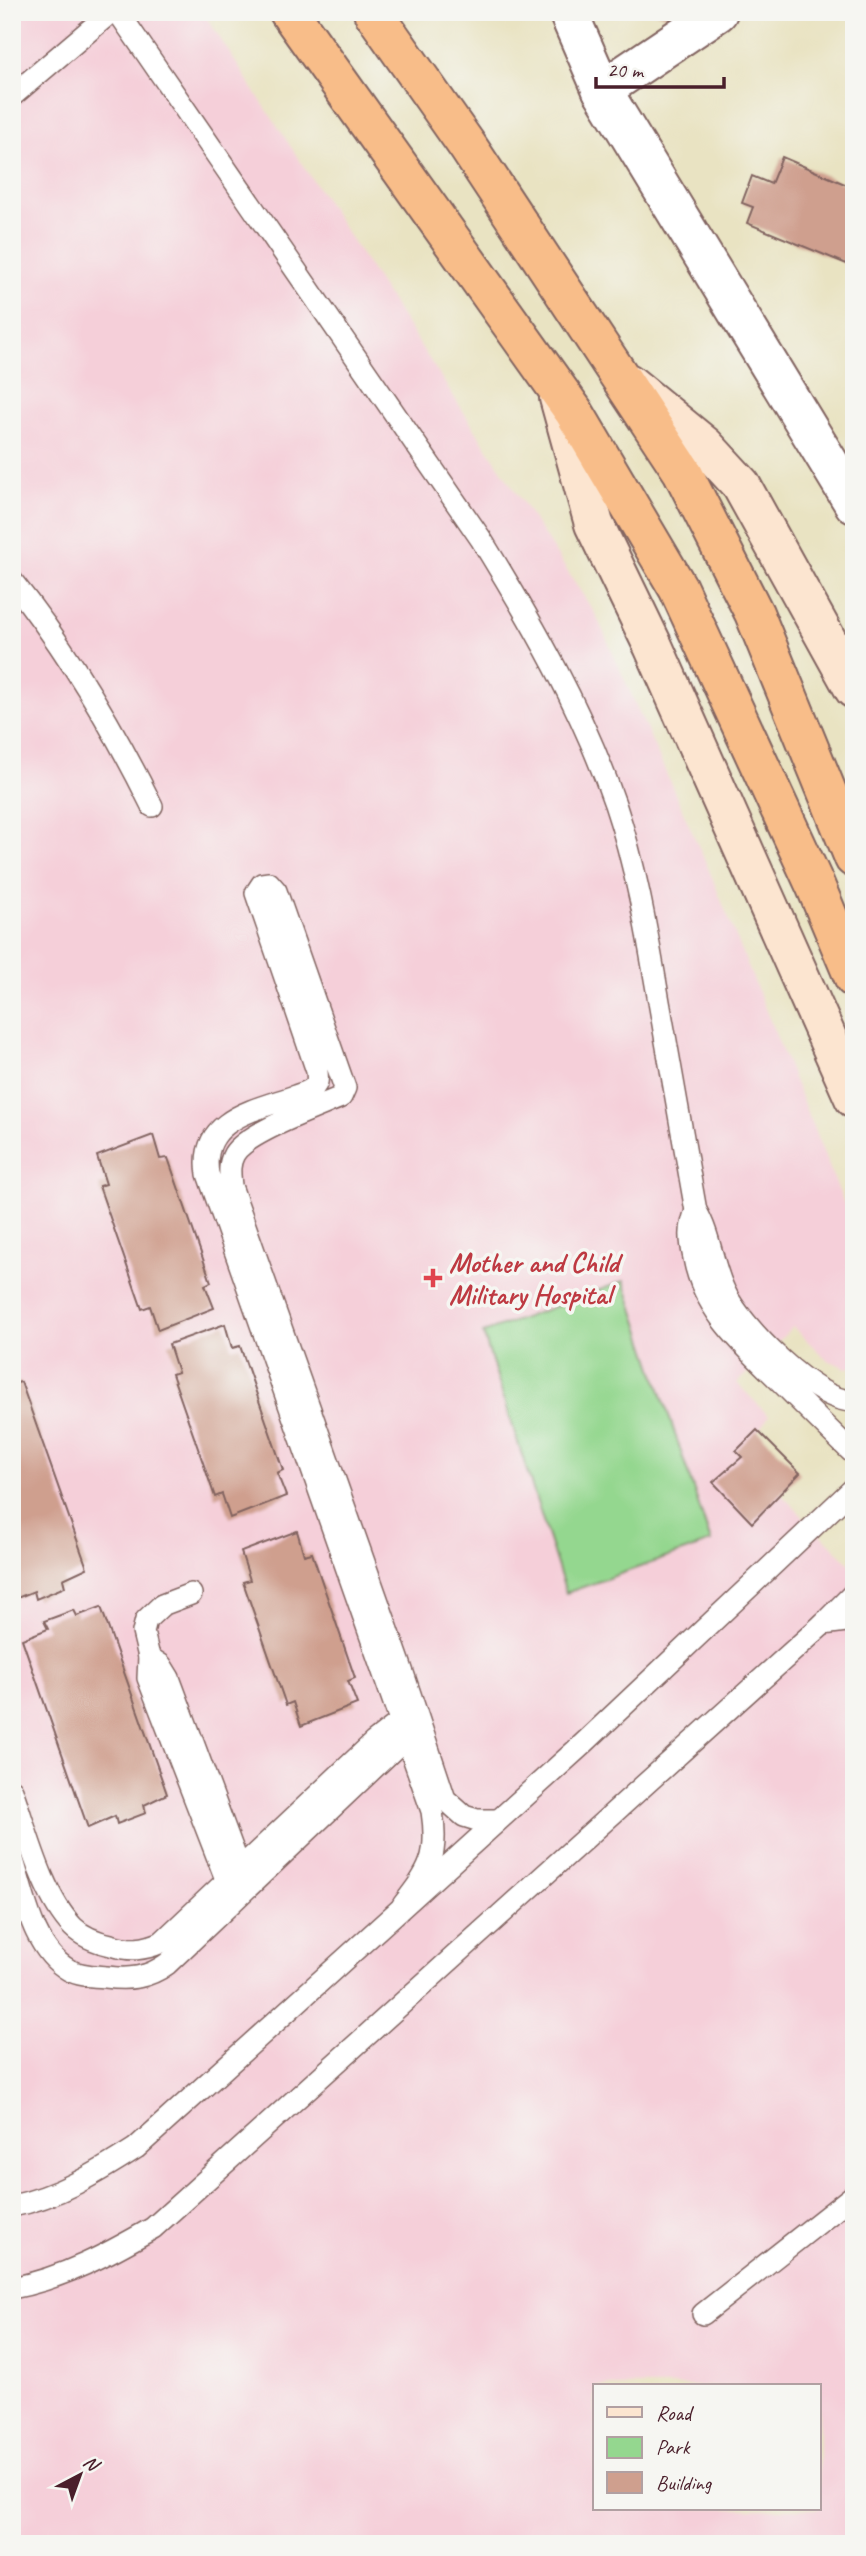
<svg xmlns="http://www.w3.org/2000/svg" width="866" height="2556" font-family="Caveat,sans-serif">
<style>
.built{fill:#f5cfd9;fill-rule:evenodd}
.green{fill:#94d78f;stroke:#6f7b5d;stroke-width:2}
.building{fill:#cf9f8e}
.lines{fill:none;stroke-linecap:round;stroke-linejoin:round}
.lane-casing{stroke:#826460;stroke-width:24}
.street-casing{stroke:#826460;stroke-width:42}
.secondary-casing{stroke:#826460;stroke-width:42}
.highway-casing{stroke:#826460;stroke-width:42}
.lane{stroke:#fff;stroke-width:21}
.street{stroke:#fff;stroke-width:38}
.secondary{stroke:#fce5d0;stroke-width:38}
.highway{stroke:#f8bd89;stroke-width:38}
.health-dot{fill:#e0444e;stroke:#f6f6f2;stroke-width:2.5}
.labels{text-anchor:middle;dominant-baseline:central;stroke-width:7;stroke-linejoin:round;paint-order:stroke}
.health-label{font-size:28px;font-weight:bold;fill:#be3a42;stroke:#f6f6f2;text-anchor:start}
</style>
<rect width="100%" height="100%" fill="#f6f6f2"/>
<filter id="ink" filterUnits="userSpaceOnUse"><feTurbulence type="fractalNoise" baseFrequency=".0143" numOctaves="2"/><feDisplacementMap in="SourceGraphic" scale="14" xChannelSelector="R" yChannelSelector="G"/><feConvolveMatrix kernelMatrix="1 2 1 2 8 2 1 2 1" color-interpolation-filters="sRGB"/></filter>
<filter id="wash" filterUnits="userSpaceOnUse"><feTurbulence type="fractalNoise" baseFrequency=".00686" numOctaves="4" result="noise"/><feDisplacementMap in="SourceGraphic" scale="28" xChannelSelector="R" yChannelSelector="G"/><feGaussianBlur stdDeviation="1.57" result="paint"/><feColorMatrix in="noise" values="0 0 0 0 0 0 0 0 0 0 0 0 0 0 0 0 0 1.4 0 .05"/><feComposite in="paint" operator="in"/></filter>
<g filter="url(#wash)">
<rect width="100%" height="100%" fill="#e9e3c2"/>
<path class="built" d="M12,12h191l393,603 113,255 145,358v139l-8,1 -20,-9 -33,-32 -56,56 32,33 -11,15 42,42 -19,21 73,74v976h-842zM595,2386h224v123h-224z"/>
<polygon class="green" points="624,1281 711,1542 566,1593 483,1333"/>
<g id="blocks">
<g class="building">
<polygon points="654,12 676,12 674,19"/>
<polygon points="782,157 854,188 854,267 747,223 753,207 742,203 752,176 771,184"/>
<polygon points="153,1135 160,1159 168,1158 211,1282 205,1285 214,1308 158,1330 150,1306 142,1309 99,1186 106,1184 97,1156"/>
<polygon points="12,1155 18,1170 12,1173"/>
<polygon points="225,1324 232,1348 240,1346 283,1470 277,1473 286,1496 230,1518 222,1494 215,1497 172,1374 178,1372 169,1344"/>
<polygon points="21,1382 87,1568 63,1579 65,1587 36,1599 34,1591 12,1600 12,1384"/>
<polygon points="757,1430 800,1473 752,1523 713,1482 742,1457 736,1451"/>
<polygon points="297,1531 304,1555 312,1553 355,1678 348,1681 357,1704 301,1726 293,1702 286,1705 243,1582 250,1580 241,1552"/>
<polygon points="101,1607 167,1794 144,1805 146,1813 117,1824 115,1816 88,1828 22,1639 48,1629 44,1621 74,1610 77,1616"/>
</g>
</g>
</g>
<g filter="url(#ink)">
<use href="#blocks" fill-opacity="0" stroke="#826460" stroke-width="2"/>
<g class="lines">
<g class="lane-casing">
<g id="lane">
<path d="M118,12l363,527c53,86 101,170 134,265 21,62 32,128 43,192 13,72 25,143 38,215 15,25 16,55 29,81 15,33 91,111 129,109"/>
<polyline points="12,96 111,12"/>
<path d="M12,581c56,70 100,144 140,225"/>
<path d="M696,1211c-7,17 -6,29 -2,47 10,55 53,90 91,128 23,23 46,46 69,68"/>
<polyline points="191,1594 162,1605 146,1620 143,1632 149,1657 148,1678 231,1892"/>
<polyline points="823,1624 854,1620"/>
<polyline points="149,1657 161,1665 169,1678 244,1880"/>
<path d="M12,1790c15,42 30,105 61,137 10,10 24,15 38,18 19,6 33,5 51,-3l212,-200 37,-29"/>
<path d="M12,1857c12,37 20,92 57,113 11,6 25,6 37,7 23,3 42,1 61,-13l230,-218 20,-13"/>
<path d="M403,1905c27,-35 36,-48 29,-94l-224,-637c-9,-55 47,-64 87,-78 8,-3 19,-5 22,-14 1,-4 0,-8 0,-11l-61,-178 6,-9 7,-1 7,8 69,197 -4,9c-25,11 -95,36 -107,57 -6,11 -4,21 -3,32l169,478 45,135 19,17 13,4h20"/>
<path d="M12,2206c46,-9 85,-33 124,-58l448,-405 270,-255"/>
<path d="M12,2288c52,-10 96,-34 141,-60l670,-604 31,-31"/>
<polyline points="703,2314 854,2195"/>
</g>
</g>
<g class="street-casing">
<g id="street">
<polyline points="568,12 602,90 854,504"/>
<polyline points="602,90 718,12"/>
</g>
</g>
<g class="secondary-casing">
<g id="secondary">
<polyline points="628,383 705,446 741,485 854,689"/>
<polyline points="559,398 594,524 653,646 854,1098"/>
</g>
</g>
<g class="highway-casing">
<g id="highway">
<polyline points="289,12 574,412 678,588 815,885 854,978"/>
<polyline points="373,12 468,147 682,471 754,613 854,858"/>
</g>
</g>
<use href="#lane" class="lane"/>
<use href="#street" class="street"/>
<use href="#secondary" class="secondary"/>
<use href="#highway" class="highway"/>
</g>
</g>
<path class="health-dot" d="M429.5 1267.5h7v7h7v7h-7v7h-7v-7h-7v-7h7z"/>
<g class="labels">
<g class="health-label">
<text x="449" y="1262">Mother and Child<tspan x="449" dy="32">Military Hospital</tspan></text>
</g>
</g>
<rect width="866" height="2556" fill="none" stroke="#f6f6f2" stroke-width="42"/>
<rect x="593" y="2384" width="228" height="126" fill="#f6f6f2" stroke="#b1a0a2" stroke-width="2"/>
<rect x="607" y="2407" width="35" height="10" fill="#fce5d0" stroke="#b1a0a2" stroke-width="2"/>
<text x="656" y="2420" font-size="21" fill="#4a1f2b">Road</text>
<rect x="607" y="2437" width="35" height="21" fill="#94d78f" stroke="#b1a0a2" stroke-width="2"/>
<text x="656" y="2454" font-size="21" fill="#4a1f2b">Park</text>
<rect x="607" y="2472" width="35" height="21" fill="#cf9f8e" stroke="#b1a0a2" stroke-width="2"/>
<text x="656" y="2490" font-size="21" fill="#4a1f2b">Building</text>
<g transform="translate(80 2475) rotate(41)" stroke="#f6f6f2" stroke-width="5" paint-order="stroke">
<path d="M0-5L12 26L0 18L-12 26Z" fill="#4a1f2b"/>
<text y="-10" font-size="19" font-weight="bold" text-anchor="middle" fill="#4a1f2b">N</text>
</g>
<path d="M596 77v10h128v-10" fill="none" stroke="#4a1f2b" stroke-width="3.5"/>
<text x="607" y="77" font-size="21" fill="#4a1f2b" stroke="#f6f6f2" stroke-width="5" paint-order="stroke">20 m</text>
</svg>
